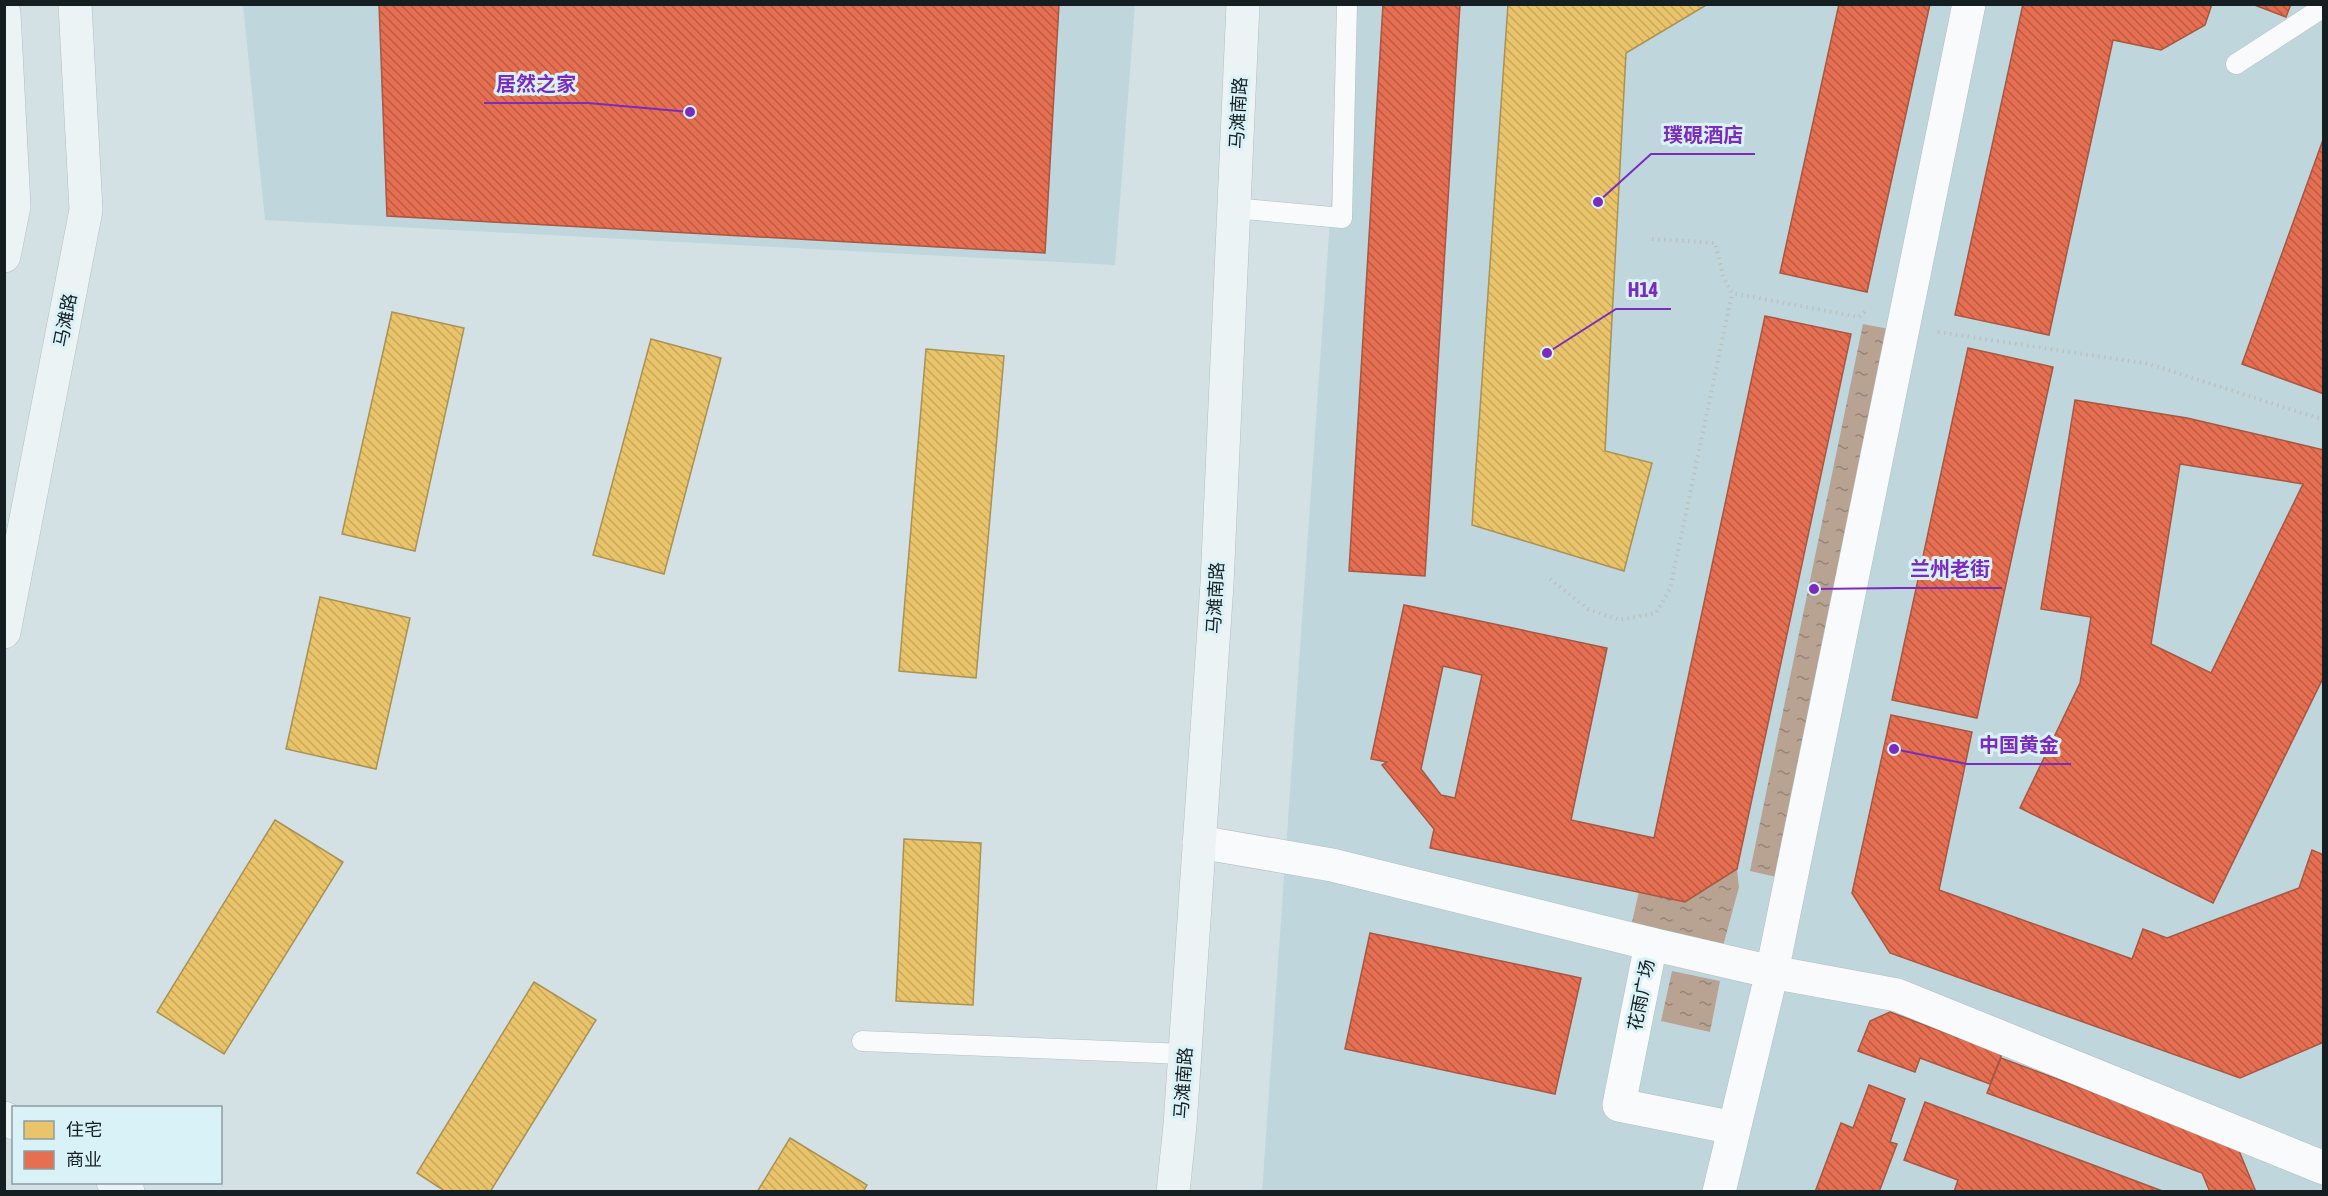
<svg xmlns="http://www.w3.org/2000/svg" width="2328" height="1196" font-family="'Asap Condensed','Noto Sans SC',sans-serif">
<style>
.built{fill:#bfd6dc}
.water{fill:url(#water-ripples)}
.homes{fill:url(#homes-back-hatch);stroke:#a99254;stroke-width:1.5}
.shops{fill:url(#shops-back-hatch);stroke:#a85742;stroke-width:1.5;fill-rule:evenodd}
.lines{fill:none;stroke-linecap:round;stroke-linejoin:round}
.lane-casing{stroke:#b4bec1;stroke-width:21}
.street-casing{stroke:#b4bec1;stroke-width:34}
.secondary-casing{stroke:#b4bec1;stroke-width:34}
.path{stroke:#bcc1c2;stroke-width:4;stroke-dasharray:1.5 4.5;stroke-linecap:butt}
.lane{stroke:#f8fafb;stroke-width:20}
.street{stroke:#f8fafb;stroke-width:33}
.secondary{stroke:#ecf3f4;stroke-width:33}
.labels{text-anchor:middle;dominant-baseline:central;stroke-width:6;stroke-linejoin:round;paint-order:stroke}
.street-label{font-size:18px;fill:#151e20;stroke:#d9f2f8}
.leader{fill:none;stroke:#7b2cbf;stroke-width:2}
.callout-dot{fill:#7b2cbf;stroke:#d9f2f8;stroke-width:2}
.callout-label{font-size:20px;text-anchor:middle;font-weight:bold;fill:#7b2cbf;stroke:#d9f2f8;stroke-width:6;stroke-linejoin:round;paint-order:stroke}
</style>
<defs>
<pattern id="water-ripples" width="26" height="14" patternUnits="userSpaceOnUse" patternTransform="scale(1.5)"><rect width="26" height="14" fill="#b8a392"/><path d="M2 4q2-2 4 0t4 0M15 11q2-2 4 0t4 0" fill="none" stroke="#948477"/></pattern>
<pattern id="homes-back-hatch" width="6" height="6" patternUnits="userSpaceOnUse" patternTransform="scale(1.5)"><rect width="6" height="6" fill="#e9c46a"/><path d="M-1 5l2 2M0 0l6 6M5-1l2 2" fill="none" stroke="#c7a85c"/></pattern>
<pattern id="shops-back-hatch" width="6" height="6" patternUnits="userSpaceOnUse" patternTransform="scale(1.5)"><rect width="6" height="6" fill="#e76f51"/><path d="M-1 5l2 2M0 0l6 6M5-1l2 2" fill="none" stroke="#ba5b43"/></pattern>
</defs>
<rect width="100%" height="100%" fill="#d3e1e4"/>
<g class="built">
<polygon points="243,5 1135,5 1115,265 265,220"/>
<polygon points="1345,5 2323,5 2323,1191 1262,1192"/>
</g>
<g class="water">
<polygon points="1863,324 1894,330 1781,878 1750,871"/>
<polygon points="1737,869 1739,887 1722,950 1630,931 1639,891 1685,902"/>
<polygon points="1672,971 1720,981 1710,1032 1661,1021"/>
</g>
<g class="homes">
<polygon points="1508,4 1708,4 1626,53 1605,451 1652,463 1624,571 1472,525"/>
<polygon points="392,312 464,328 415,551 342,534"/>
<polygon points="651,339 721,358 664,574 593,555"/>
<polygon points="926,349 1004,356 976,678 899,671"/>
<polygon points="320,597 410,618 376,769 286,749"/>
<polygon points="275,820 343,862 224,1054 157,1012"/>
<polygon points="904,839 981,843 973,1005 896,1001"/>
<polygon points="534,982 596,1020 490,1192 446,1192 417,1173"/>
<polygon points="790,1138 867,1185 863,1192 757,1192"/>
</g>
<g class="shops">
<polygon points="379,4 1059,4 1045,253 387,216"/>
<polygon points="1383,4 1460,4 1425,576 1349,571"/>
<polygon points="1839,4 1930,4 1867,292 1780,273"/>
<polygon points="2023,4 2212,4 2205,25 2161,50 2113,40 2049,335 1955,315"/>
<polygon points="2252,4 2291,4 2286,17"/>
<polygon points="2324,137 2324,394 2242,364"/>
<path d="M1765,316l86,18 -114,535 -52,33 -255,-54 4,-19 -52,-64 5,-3 -16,-3 33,-154 203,43 -36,172 83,18zM1443,666l39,9 -27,123 -14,-3 -20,-26z"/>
<polygon points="1968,348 2053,367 1977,718 1892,700"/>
<path d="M2075,400l112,18 137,32v226l-111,227 -193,-95 60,-125 11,-66 -50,-8zM2180,464l123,20 -92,189 -60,-29z"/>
<polygon points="1891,715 1972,732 1939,890 2132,959 2143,929 2167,938 2299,888 2312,850 2324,855 2324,1042 2240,1078 1890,953 1852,893"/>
<polygon points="1370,933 1581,978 1555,1094 1345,1049"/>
<polygon points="1890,1012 2002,1054 1990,1084 1920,1058 1915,1072 1858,1051 1870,1021"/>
<polygon points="2001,1058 2237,1146 2256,1192 2210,1192 2202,1173 1987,1093"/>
<polygon points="1869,1085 1905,1099 1890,1142 1897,1144 1879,1192 1815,1192 1841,1123 1853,1128"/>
<polygon points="1925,1102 2165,1192 1954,1192 1958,1180 1904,1160"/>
</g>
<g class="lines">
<g class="lane-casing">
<g id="lane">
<polyline points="2236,64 2316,12 2322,4"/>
<polyline points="1233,208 1342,218 1347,4"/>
<polyline points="862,1041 1185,1054"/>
</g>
</g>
<g class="street-casing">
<g id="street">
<polyline points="1969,4 1772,972 1897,995 2324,1168"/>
<polyline points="1199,842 1332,865 1651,944"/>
<polyline points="1719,1192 1772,972 1651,944 1619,1105 1734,1128"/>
</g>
</g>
<g class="secondary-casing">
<g id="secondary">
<polyline points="4,13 14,206 4,256"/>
<polyline points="4,632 86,210 75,4"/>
<polyline points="4,1118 14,1123"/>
<polyline points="113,1182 128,1192"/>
<polyline points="1173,1192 1180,1125 1217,584 1243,4"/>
</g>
</g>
<g class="path">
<polyline points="1652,239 1715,243 1724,279 1732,293 1859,317 1868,309"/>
<polyline points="1938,332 2149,364 2324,420"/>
<polyline points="1550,579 1588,609 1619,620 1656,613 1670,589 1732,293"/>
</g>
<use href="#lane" class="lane"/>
<use href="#street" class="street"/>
<use href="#secondary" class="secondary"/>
</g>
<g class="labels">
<g class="street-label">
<text transform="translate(1238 113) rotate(-87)">马滩南路</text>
<text transform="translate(65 320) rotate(-79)">马滩路</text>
<text transform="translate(1215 598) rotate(-87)">马滩南路</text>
<text transform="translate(1641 995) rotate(-79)">花雨广场</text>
<text transform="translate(1183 1083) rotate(-86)">马滩南路</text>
</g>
</g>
<path class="leader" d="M690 112L588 103H484M1598 202L1651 154H1755M1547 353L1616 309H1671M1814 589L1898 588H2002M1894 749L1967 764H2071"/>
<g class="callout-dot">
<circle cx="690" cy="112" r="6"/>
<circle cx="1598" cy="202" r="6"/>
<circle cx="1547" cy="353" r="6"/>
<circle cx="1814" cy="589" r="6"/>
<circle cx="1894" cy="749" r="6"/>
</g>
<g class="callout-label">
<text x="536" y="91">居然之家</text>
<text x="1703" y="142">璞硯酒店</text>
<text x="1643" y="297">H14</text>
<text x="1950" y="576">兰州老街</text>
<text x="2019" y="752">中国黄金</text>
</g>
<rect width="2328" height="1196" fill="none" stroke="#151e20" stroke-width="12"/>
<rect x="12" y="1106" width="210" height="78" fill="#d9f2f8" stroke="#8b9da2" stroke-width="1.5"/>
<rect x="24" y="1121" width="30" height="18" fill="#e9c46a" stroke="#8b9da2" stroke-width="1.5"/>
<text x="66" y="1136" font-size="18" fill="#151e20">住宅</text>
<rect x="24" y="1151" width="30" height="18" fill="#e76f51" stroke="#8b9da2" stroke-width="1.5"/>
<text x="66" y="1166" font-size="18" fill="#151e20">商业</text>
</svg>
